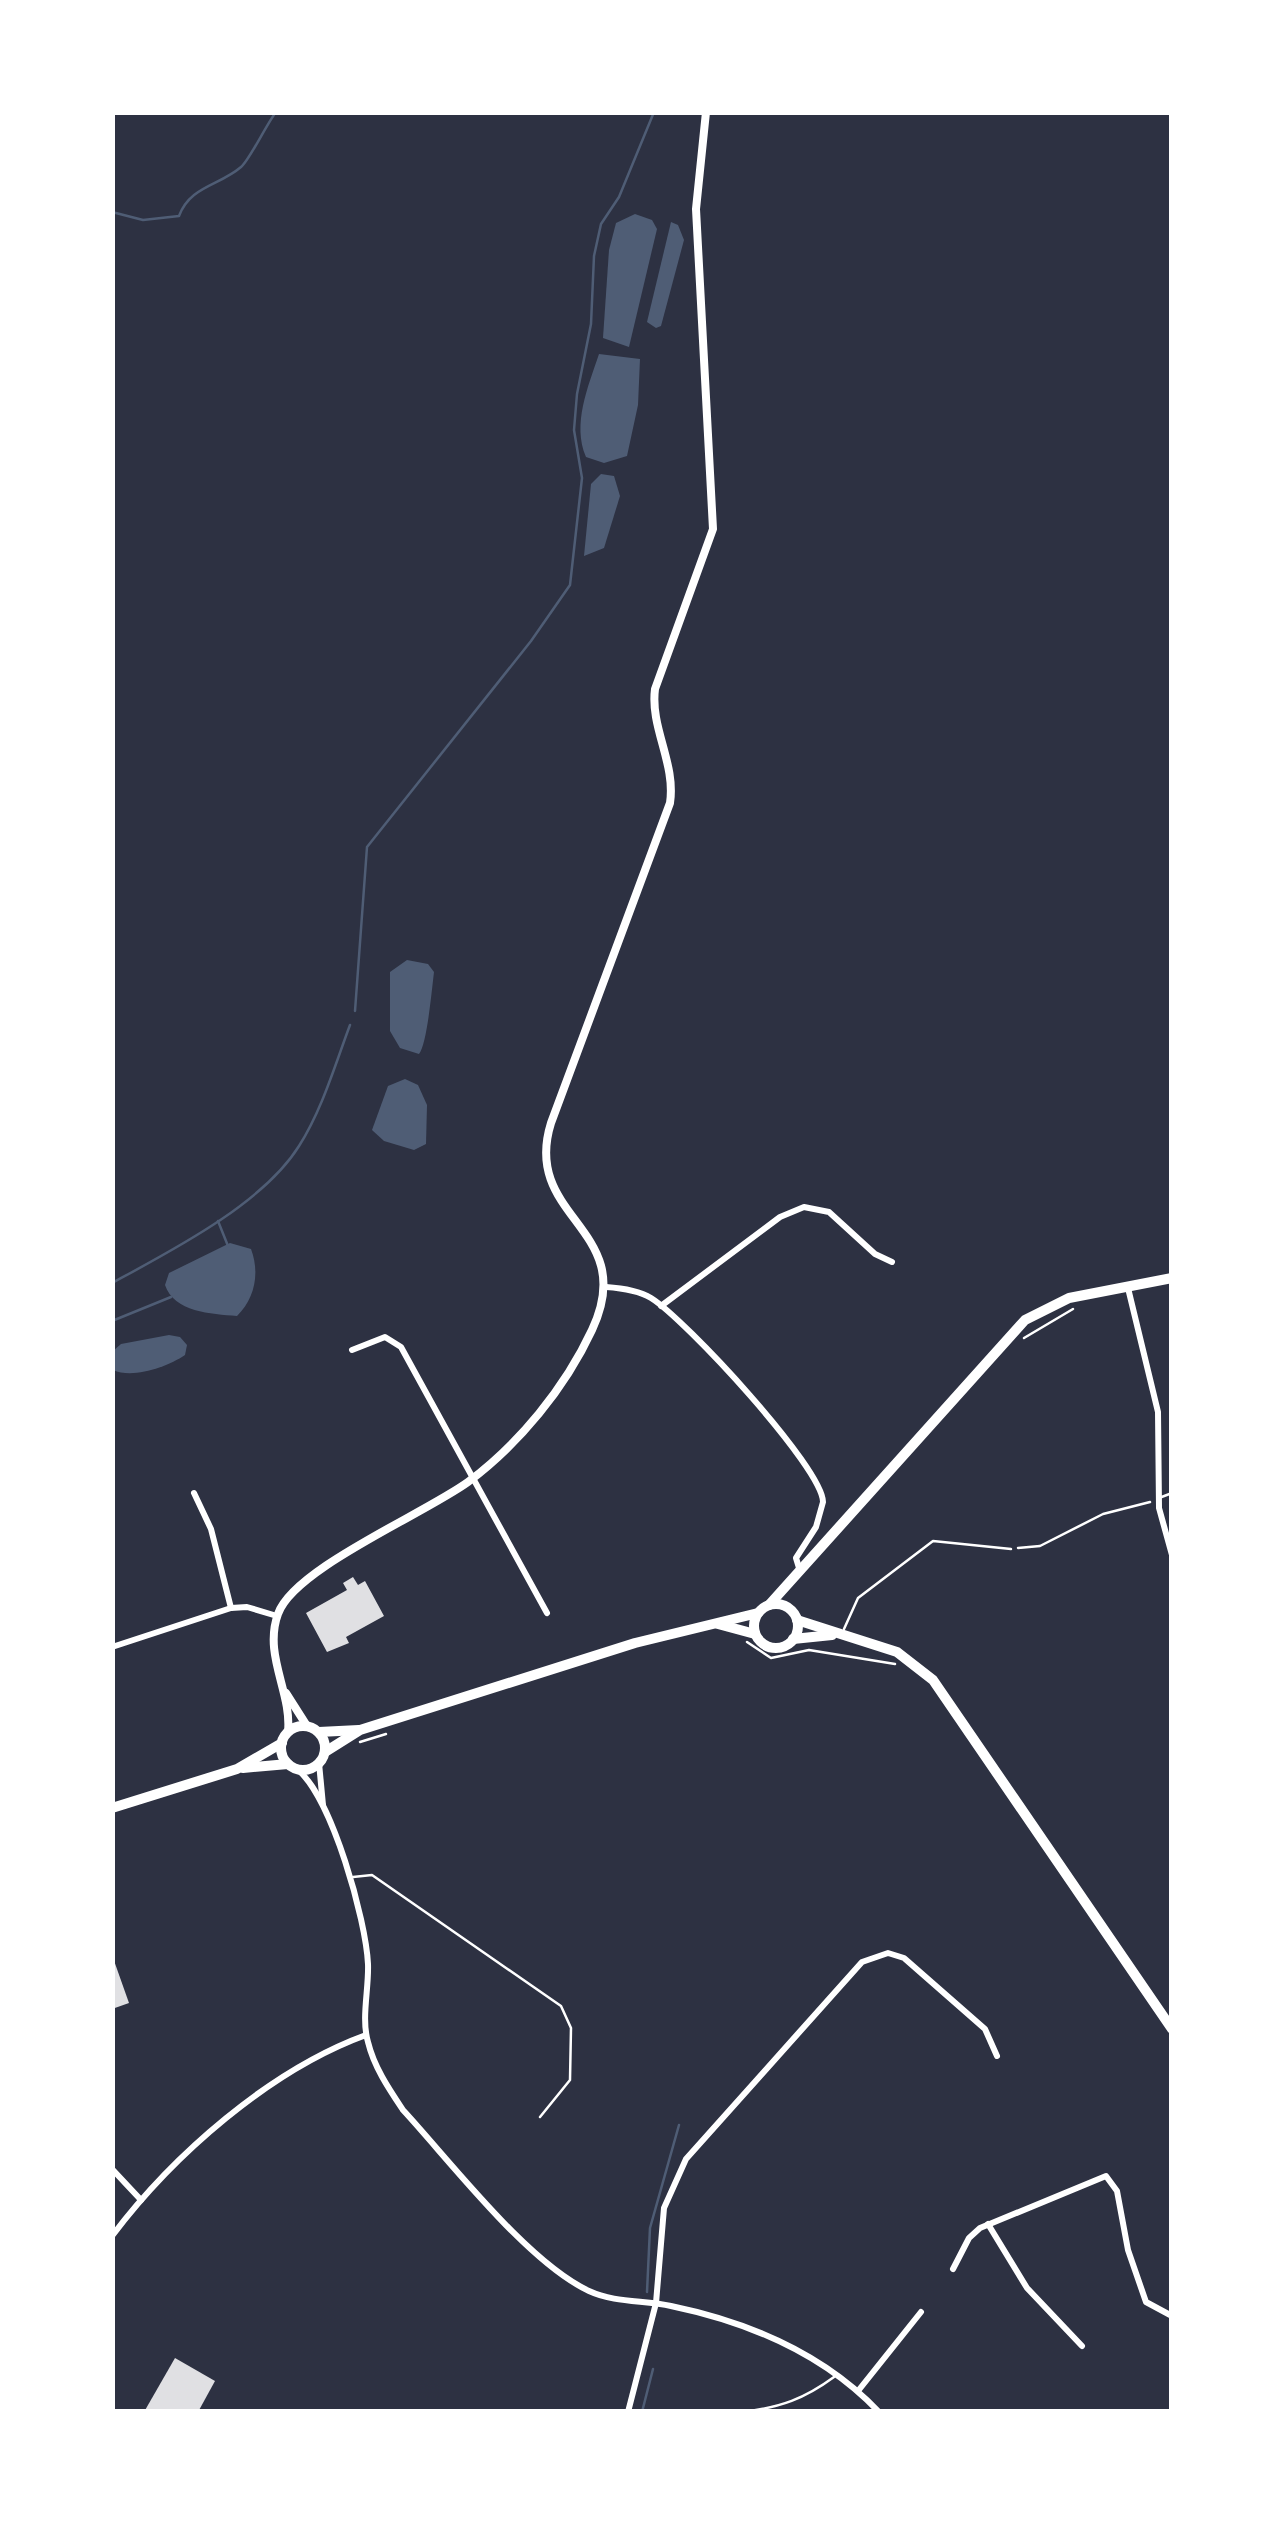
<svg xmlns="http://www.w3.org/2000/svg" width="1284" height="2524" font-family="'Alegreya Sans',sans-serif">
<style>
.water{fill:#4f5d75}
.lines{fill:none;stroke-linecap:round;stroke-linejoin:round}
.stream{stroke:#4f5d75;stroke-width:2.5}
.building{fill:#e0e0e3}
.path{stroke:#fff;stroke-width:2.5}
.service{stroke:#fff;stroke-width:2.5}
.minor{stroke:#fff;stroke-width:6}
.tertiary{stroke:#fff;stroke-width:8}
.primary{stroke:#fff;stroke-width:10}
</style>
<rect width="100%" height="100%" fill="#2d3142"/>
<g class="water">
<polygon points="635,214 652,220 657,229 629,347 603,338 609,250 616,223"/>
<polygon points="671,222 678,225 684,240 661,326 656,328 647,322"/>
<path d="M599,354l41,5 -2,46 -11,51 -23,7 -18,-6c-14,-33 2,-70 13,-103z"/>
<polygon points="601,474 614,476 620,496 604,548 584,556 591,484"/>
<path d="M407,960l21,4 6,8c-2,16 -7,73 -15,82l-19,-6 -10,-17v-59z"/>
<polygon points="405,1079 418,1085 427,1105 426,1144 414,1150 384,1141 372,1130 388,1086"/>
<path d="M230,1243l21,6c9,24 4,49 -14,67 -26,-2 -63,-4 -72,-31l4,-12z"/>
<path d="M169,1335l11,2 7,8 -2,10c-18,12 -52,24 -72,15v-19l8,-7z"/>
</g>
<g class="lines">
<g class="stream">
<path d="M112,212l31,8 36,-4c11,-30 40,-30 62,-49 8,-6 25,-42 35,-55"/>
<polyline points="355,1011 367,847 531,641 570,585 582,478 574,430 577,394 591,324 594,256 601,224 619,197 654,112"/>
<polyline points="218,1221 228,1246"/>
<path d="M112,1283c59,-32 151,-79 187,-137 23,-36 36,-81 51,-121"/>
<polyline points="112,1321 171,1297"/>
<polyline points="647,2292 650,2228 679,2125"/>
<polyline points="642,2412 653,2369"/>
</g>
</g>
<g class="building">
<polygon points="353,1577 358,1585 365,1581 384,1616 346,1637 349,1643 327,1652 306,1613 347,1590 343,1583"/>
<polygon points="112,1955 129,2003 112,2009"/>
<polygon points="175,2358 215,2381 198,2412 144,2412"/>
</g>
<g class="lines">
<g class="path">
<polyline points="1024,1338 1073,1309"/>
<polyline points="1018,1548 1040,1546 1103,1514 1150,1502"/>
<polyline points="747,1642 771,1658 809,1650 895,1664"/>
<polyline points="360,1742 386,1734"/>
</g>
<g class="service">
<polyline points="1159,1498 1172,1493"/>
<polyline points="844,1629 858,1598 933,1541 1011,1549"/>
<polyline points="353,1877 372,1875 561,2006 571,2028 570,2080 540,2117"/>
<path d="M744,2412c37,-5 60,-13 90,-35"/>
</g>
<g class="minor">
<path d="M606,1287c15,1 32,3 45,11 34,21 172,170 172,204l-7,25 -20,31 4,13"/>
<polyline points="1128,1288 1158,1412 1159,1508 1172,1555"/>
<polyline points="661,1306 780,1217 804,1207 829,1212 875,1254 892,1262"/>
<polyline points="352,1350 385,1337 401,1347 547,1613"/>
<polyline points="194,1493 211,1529 231,1608"/>
<polyline points="112,1647 231,1608 247,1607 277,1616"/>
<polyline points="319,1763 323,1805"/>
<path d="M298,1770c34,28 68,150 70,194 1,25 -7,54 0,78 6,25 21,47 35,68 48,52 124,152 186,181 26,12 55,9 82,15 77,16 153,48 208,106"/>
<polyline points="112,2169 141,2200"/>
<polyline points="988,2224 1027,2288 1082,2346"/>
<path d="M112,2236c61,-81 158,-166 254,-201"/>
<polyline points="953,2269 969,2238 980,2228 1106,2176 1117,2191 1128,2250 1146,2302 1172,2316"/>
<polyline points="858,2391 921,2312"/>
<polyline points="628,2412 656,2303 664,2208 686,2159 862,1962 888,1953 904,1958 985,2029 997,2056"/>
</g>
<g class="tertiary">
<polyline points="286,1693 307,1726"/>
<path d="M288,1732c4,-40 -25,-77 -10,-118 15,-45 146,-100 190,-132 51,-38 97,-94 124,-152 48,-102 -71,-111 -41,-207l119,-320c6,-40 -20,-75 -15,-114l58,-160 -17,-320 10,-97"/>
</g>
<g class="primary">
<circle cx="776" cy="1626" r="22"/>
<polyline points="769,1605 1025,1320 1069,1298 1172,1278"/>
<polyline points="797,1620 897,1652 933,1680 1172,2029"/>
<polyline points="718,1624 755,1634"/>
<polyline points="793,1639 832,1635"/>
<circle cx="303" cy="1748" r="22"/>
<polyline points="319,1732 359,1730"/>
<polyline points="325,1752 360,1730 635,1643 758,1613"/>
<polyline points="243,1768 288,1764"/>
<polyline points="112,1808 237,1769 282,1743"/>
</g>
</g>
<rect width="1284" height="2524" fill="none" stroke="#ffffff" stroke-width="230"/>
</svg>
